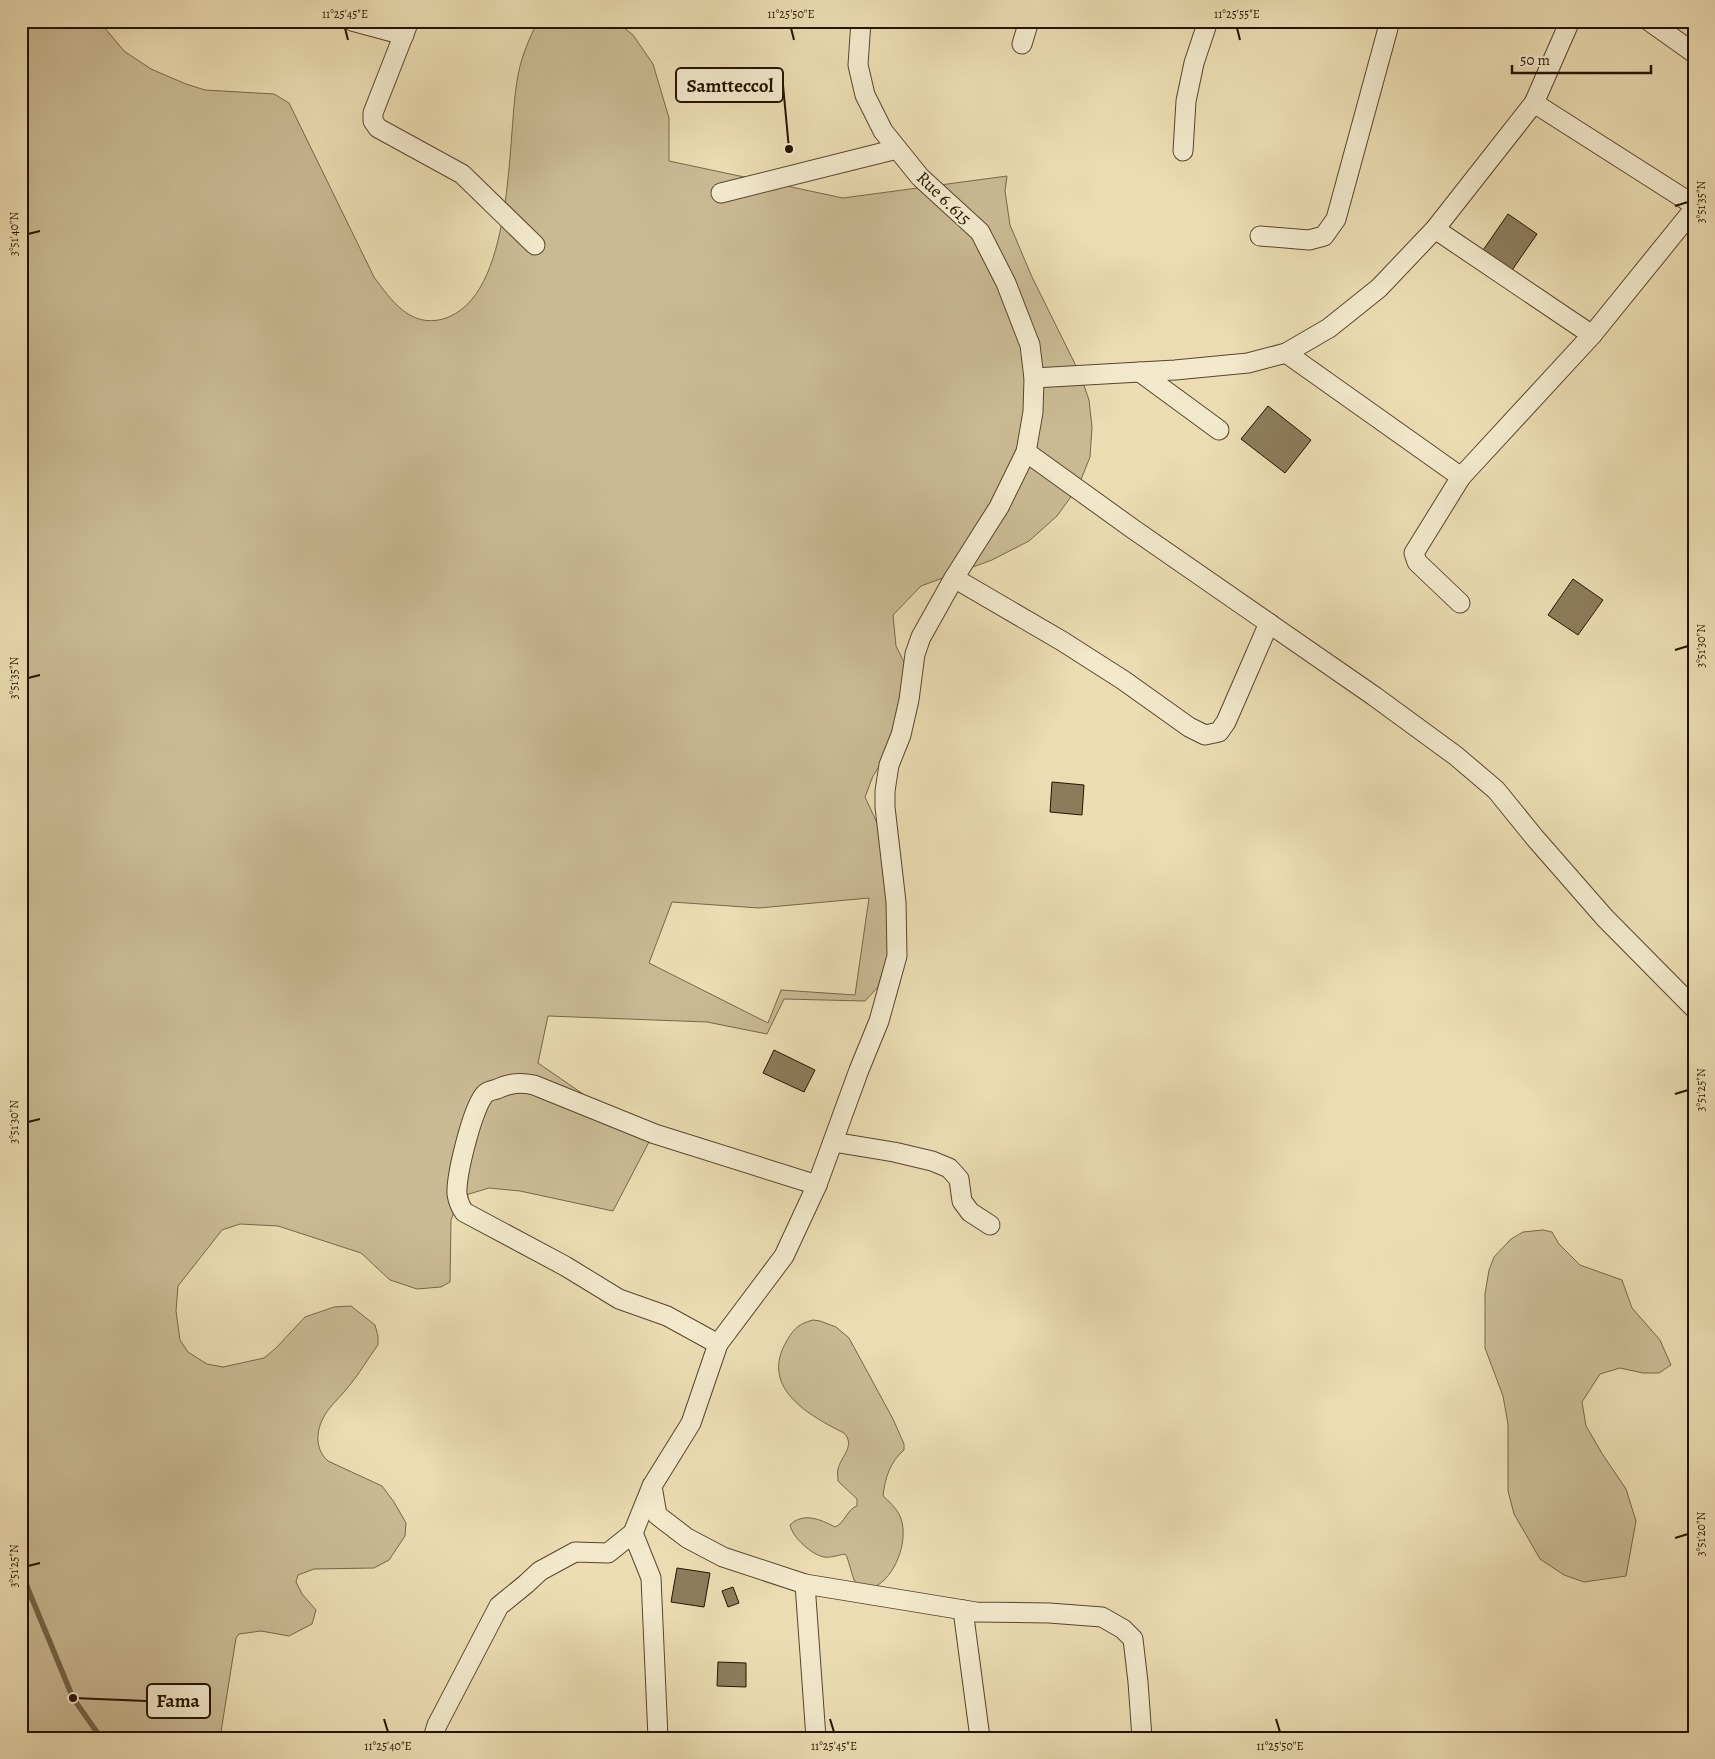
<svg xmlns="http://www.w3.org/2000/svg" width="1715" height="1759" font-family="Alegreya,serif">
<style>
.green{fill:#caba93;stroke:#78664a;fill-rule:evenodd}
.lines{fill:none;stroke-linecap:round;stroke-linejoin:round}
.stream{stroke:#746346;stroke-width:5.5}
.building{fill:#8d7c5c;stroke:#271300}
.street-casing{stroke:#58452c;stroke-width:21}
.street{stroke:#f2e8cc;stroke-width:19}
.ticks{fill:none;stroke:#271300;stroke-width:2}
.labels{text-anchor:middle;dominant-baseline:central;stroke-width:4;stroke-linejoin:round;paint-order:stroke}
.street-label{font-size:18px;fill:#271300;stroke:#f2e8cc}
.leader{fill:none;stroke:#271300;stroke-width:2}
.callout-dot{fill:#271300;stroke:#f2e8cc;stroke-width:2}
.callout{fill:#f2e8cc;stroke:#271300;stroke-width:2}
.callout-label{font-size:19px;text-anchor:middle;font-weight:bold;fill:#271300}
.neatline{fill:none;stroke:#271300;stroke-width:2}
.ticks-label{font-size:12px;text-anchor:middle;fill:#271300}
</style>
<rect width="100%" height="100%" fill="#ebdcb1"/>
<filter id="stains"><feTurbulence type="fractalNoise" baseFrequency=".004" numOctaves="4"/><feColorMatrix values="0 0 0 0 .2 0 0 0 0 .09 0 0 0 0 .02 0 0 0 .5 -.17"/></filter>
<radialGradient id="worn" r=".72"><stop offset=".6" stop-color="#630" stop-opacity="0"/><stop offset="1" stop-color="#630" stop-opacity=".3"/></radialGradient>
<g class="green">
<path d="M21,21h78l25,30 27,18 35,15 19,6 69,4 15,9 85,174c17,23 36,51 69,42 72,-21 64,-178 74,-238 3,-21 11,-40 20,-58l2,-2h77l17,14 20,29 16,54v43l174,37 164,-22 -2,15 5,34 22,52 48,97 9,26 3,27 -2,30 -12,30 -21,29 -28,25 -37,19 -71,26 -28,29 3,31 12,24 -18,80 -17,26 -8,21 13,28 21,91 -21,71 -13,14 -81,-2 -17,35 -60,-12 -159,-6 -10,47 112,77 -37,71 -93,-20 -31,-3 -20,6 -12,9 -6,17 -1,62 -9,5 -24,2 -27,-9 -29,-27 -83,-27 -38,-2 -18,6 -44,56 -2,25 4,29 8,12 19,12 16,3 41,-9 12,-10 29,-31 29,-10 17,-1 24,19 3,11v9c-10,13 -18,28 -29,41 -6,8 -14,15 -20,23 -12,15 -17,38 -1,52l54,25 12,16 12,21 -1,13 -16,24 -15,8 -60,1 -16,6 -2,7 6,12 14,16 -4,14 -23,12 -28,-5 -22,3 -3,4 -16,100h-199zM869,898l-14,97 -74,-5 -13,33 -119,-60 23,-61 87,6z"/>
<polygon points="1543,1230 1552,1232 1559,1244 1580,1265 1622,1280 1632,1308 1660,1340 1671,1365 1659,1373 1643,1373 1620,1368 1600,1374 1582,1402 1586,1426 1603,1455 1626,1489 1636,1521 1626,1576 1584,1582 1564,1575 1540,1559 1514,1514 1508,1491 1508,1424 1503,1396 1485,1348 1485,1294 1489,1270 1494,1257 1511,1239 1523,1232"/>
<path d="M813,1320l7,1 16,6 13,11 44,81 11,25v6c-14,12 -19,28 -21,46 6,5 12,11 16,18 11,21 -1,58 -21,71 -4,3 -11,2 -16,2l-8,-7 -7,-23 -2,-3c-7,1 -14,4 -21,3 -12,-2 -32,-20 -34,-32 13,-13 30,-6 45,2 10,-4 12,-18 22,-21v-7l-19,-18c0,-4 -1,-8 0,-12 3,-13 18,-23 6,-36 -34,-17 -83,-44 -59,-89 7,-13 12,-20 28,-24z"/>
</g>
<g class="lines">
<polyline class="stream" points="21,1572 73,1698 101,1738"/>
</g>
<g class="building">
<polygon points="1508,214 1537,234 1508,276 1479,256"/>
<polygon points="1268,406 1311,440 1285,473 1241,439"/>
<polygon points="1573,579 1603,600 1578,635 1548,615"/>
<polygon points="1052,782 1084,785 1082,815 1050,812"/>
<polygon points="774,1050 815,1070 804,1092 763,1073"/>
<polygon points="677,1568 710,1573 704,1607 671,1602"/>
<polygon points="733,1587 739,1603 728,1607 722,1591"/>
<polygon points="718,1662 746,1663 746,1687 717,1686"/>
</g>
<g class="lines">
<g class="street-casing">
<g id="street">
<polyline points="352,21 404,35"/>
<polyline points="409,21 373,113 373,121 378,128 462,174 535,245"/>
<polyline points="861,21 858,65 865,95 883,131 920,177 980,232 1006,283 1030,345 1034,378 1033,412 1026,452 999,507 954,578 921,637 915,654 909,700 901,735 889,765 885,791 885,807 896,902 897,956 879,1021 859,1070 817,1185 784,1256 718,1344 691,1423 652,1486 657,1515 687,1538 723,1557 805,1584 976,1612 1049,1613 1102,1617 1123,1629 1133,1639 1138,1682 1142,1738"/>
<polyline points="1649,21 1694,53"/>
<polyline points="1022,44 1029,21"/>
<polyline points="1534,103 1694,205"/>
<polyline points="1183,151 1186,101 1194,63 1208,21"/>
<polyline points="721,193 897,149"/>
<polyline points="1435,229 1592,335"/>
<polyline points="1260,236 1309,240 1324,236 1336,219 1390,21"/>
<polyline points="1286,353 1461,477"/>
<polyline points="1140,372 1219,430"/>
<polyline points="1034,378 1175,370 1248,363 1286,353 1329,328 1379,288 1435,229 1534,103 1570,21"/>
<polyline points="1026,452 1133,529 1374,696 1456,756 1496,790 1535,838 1605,918 1694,1008"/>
<polyline points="954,578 1062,641 1123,680 1189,727 1205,735 1219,732 1226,722 1269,623"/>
<polyline points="1460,603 1417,562 1414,553 1461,477 1592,335 1694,209"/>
<polyline points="833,1142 894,1152 932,1161 949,1168 959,1179 962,1201 970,1212 990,1225"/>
<path d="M718,1344l-51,-28 -48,-17 -54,-33 -101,-54c-4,-6 -6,-11 -7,-18 -1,-18 16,-90 29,-101 2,-2 8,-3 11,-4 13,-6 23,-7 37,-4l121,49 162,51"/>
<polyline points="633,1533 651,1578 658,1738"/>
<polyline points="805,1584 816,1738"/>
<polyline points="963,1610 980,1738"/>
<polyline points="433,1738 437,1725 499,1606 526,1584 540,1571 575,1552 608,1553 633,1533 652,1486"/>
</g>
</g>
<use href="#street" class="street"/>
</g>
<path class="ticks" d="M345,28l3,12M791,28l3,12M1237,28l3,12M1675,206l13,-4M28,234l12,-3M1675,650l13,-4M28,678l12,-3M1675,1094l13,-4M28,1122l12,-3M1675,1538l13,-4M28,1566l12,-3M384,1719l4,13M830,1719l4,13M1276,1719l4,13"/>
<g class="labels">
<g class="street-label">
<text transform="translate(944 198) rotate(44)">Rue 6.615</text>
</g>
</g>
<path class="leader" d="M789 149L783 85M73 1698L147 1701"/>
<g class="callout-dot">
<circle cx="789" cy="149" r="5"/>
<circle cx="73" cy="1698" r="5"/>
</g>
<g class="callout">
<rect x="676" y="68" width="107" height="34" rx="5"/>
<rect x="147" y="1684" width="63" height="34" rx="5"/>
</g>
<g class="callout-label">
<text x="730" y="92">Samtteccol</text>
<text x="178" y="1707">Fama</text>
</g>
<rect width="1715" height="1759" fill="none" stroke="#ebdcb1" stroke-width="55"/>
<path d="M1512 65v8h139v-8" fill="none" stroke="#271300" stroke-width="2.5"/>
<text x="1520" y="65" font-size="15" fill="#271300" stroke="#f2e8cc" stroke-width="4" paint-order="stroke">50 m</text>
<rect x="28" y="28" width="1660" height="1704" class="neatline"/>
<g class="ticks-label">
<text x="345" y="18">11°25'45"E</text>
<text x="791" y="18">11°25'50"E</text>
<text x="1237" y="18">11°25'55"E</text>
<text transform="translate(1701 202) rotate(-90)" y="4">3°51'35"N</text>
<text transform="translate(14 234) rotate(-90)" y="4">3°51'40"N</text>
<text transform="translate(1701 646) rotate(-90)" y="4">3°51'30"N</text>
<text transform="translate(14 678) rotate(-90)" y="4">3°51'35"N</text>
<text transform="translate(1701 1090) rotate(-90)" y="4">3°51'25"N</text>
<text transform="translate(14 1122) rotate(-90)" y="4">3°51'30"N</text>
<text transform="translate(1701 1534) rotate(-90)" y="4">3°51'20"N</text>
<text transform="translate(14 1566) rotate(-90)" y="4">3°51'25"N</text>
<text x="388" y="1750">11°25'40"E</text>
<text x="834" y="1750">11°25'45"E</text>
<text x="1280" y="1750">11°25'50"E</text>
</g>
<rect width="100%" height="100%" filter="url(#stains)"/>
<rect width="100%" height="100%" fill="url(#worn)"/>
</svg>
